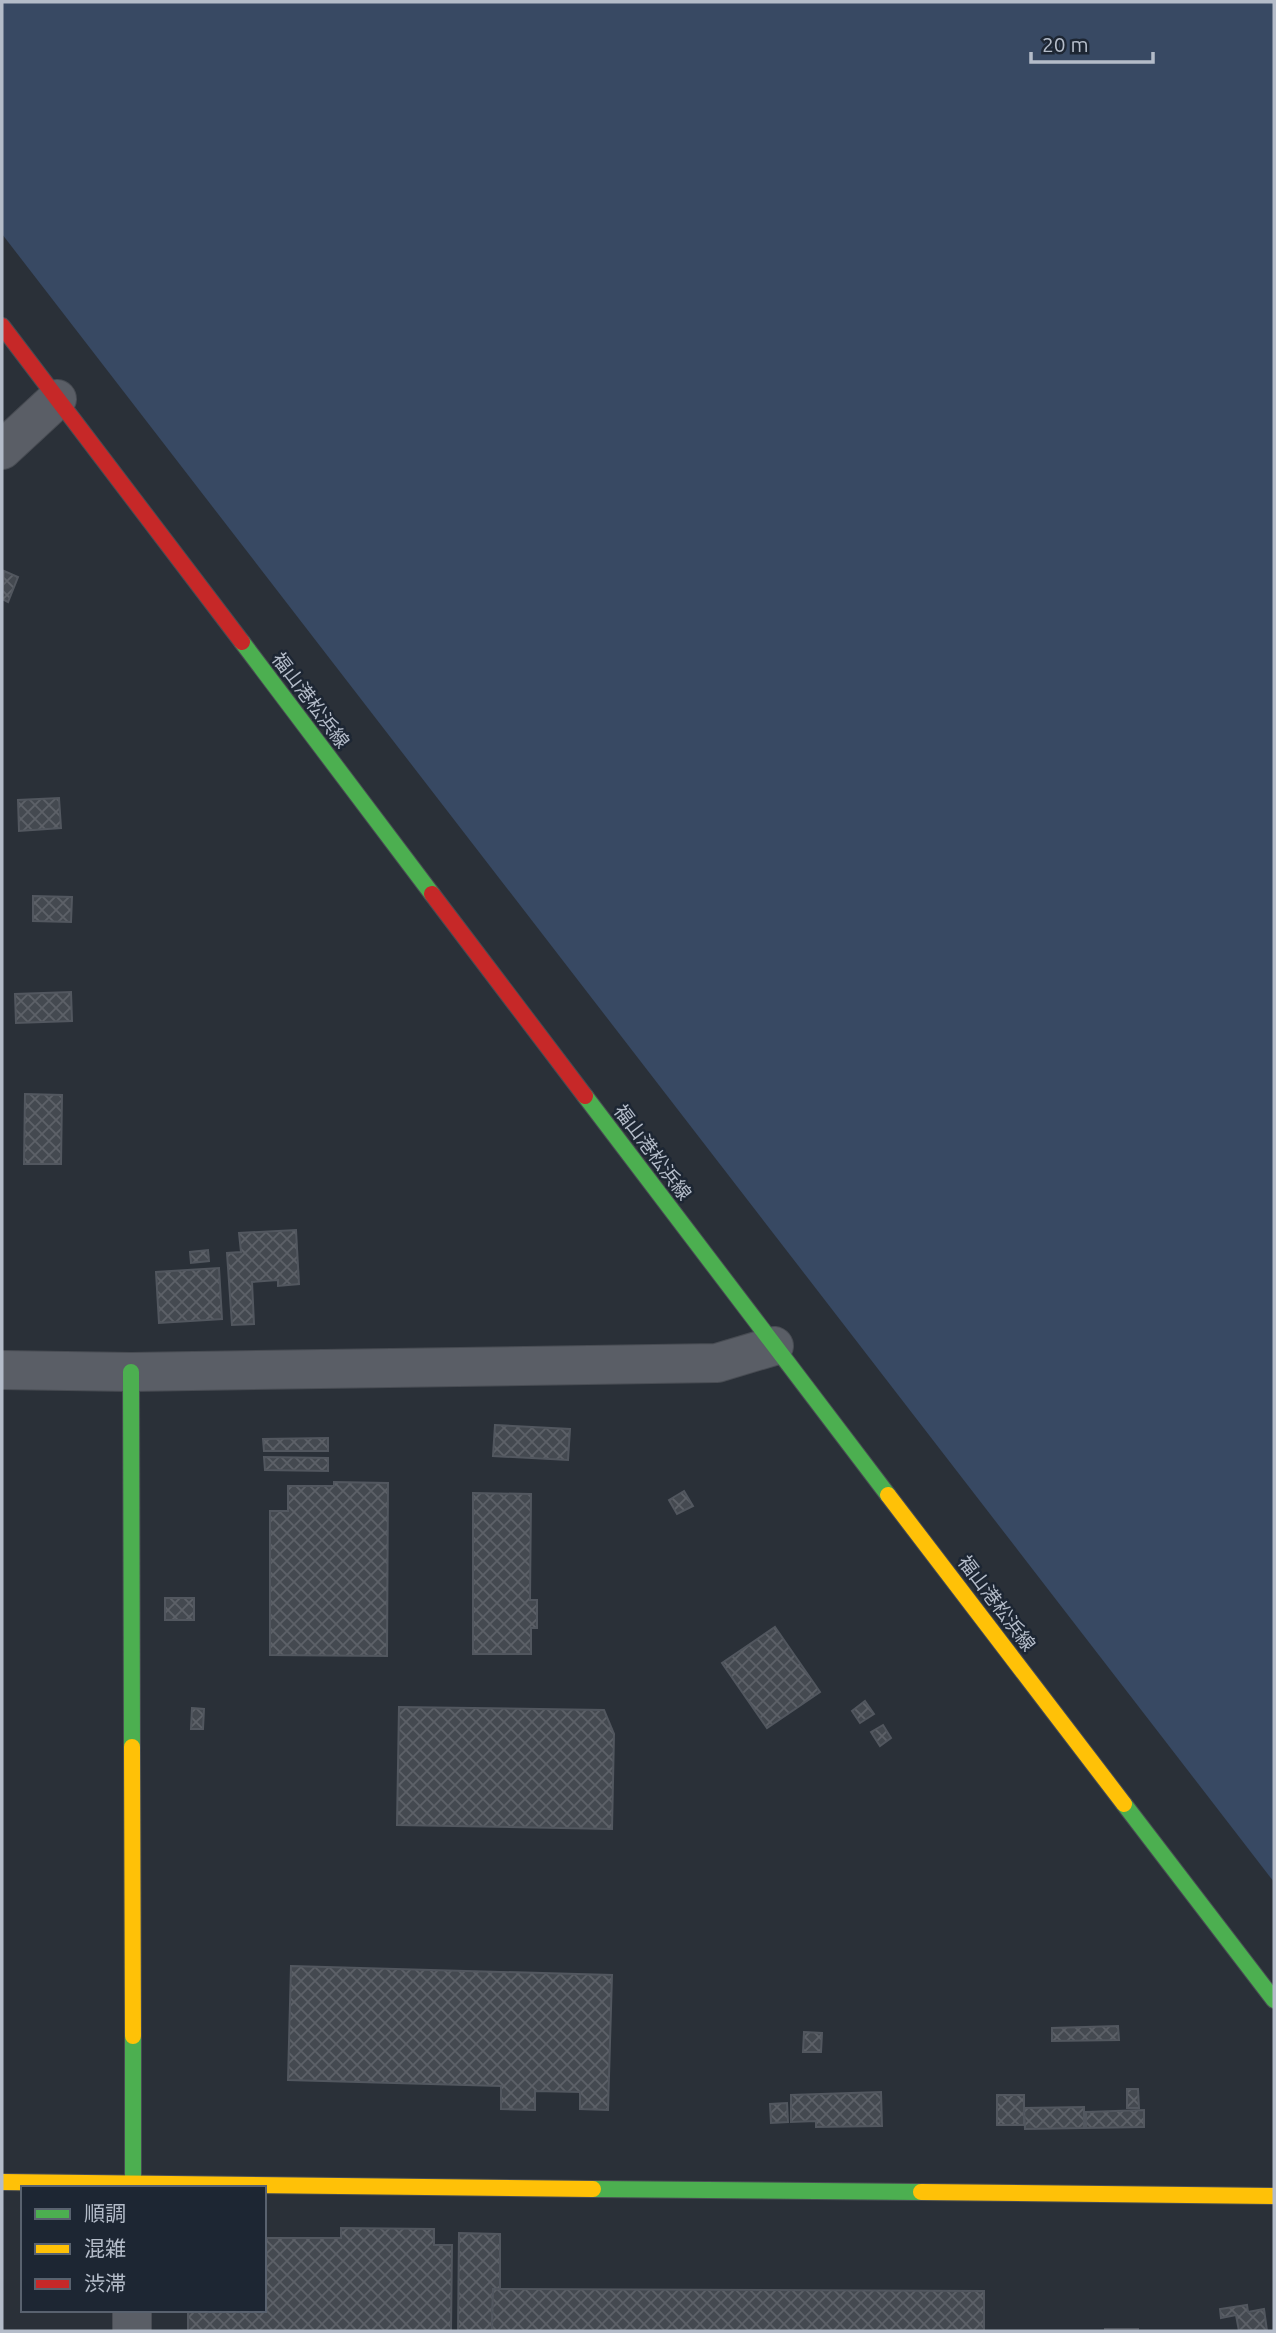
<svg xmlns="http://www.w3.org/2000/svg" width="1276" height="2333" font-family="Ubuntu,'Noto Sans JP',sans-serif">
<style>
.water{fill:#384963}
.building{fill:url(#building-cross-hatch);stroke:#52575f;stroke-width:2}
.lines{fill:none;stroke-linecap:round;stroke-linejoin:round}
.street-casing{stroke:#484c53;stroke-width:40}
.fast-casing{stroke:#484c53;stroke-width:18}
.slow-casing{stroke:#484c53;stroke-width:18}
.jam-casing{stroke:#484c53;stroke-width:18}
.street{stroke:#5a5e66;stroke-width:38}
.fast{stroke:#4caf50;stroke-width:16}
.slow{stroke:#ffc107;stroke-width:16}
.jam{stroke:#c62828;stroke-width:16}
.labels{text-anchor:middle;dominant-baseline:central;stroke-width:5;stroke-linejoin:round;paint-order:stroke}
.street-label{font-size:19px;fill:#b4bcc9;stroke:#1d2633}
</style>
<defs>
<pattern id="building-cross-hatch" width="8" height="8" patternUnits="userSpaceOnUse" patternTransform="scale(1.75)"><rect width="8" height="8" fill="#444950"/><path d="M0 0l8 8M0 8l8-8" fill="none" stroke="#5d6168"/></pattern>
</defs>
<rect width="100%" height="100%" fill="#2a3038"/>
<polygon class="water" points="2,2 1274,2 1274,1882 2,234"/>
<g class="building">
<polygon points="4,571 18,577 8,602 2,599"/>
<polygon points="59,798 61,828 19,831 18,800"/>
<polygon points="33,896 72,897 71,922 33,921"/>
<polygon points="71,992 72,1021 16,1023 15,994"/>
<polygon points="25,1094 62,1095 61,1164 24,1164"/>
<polygon points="296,1230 299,1284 278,1286 278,1280 252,1282 254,1324 232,1325 227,1253 241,1252 239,1233"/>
<polygon points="208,1250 209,1261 191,1263 190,1252"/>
<polygon points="219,1268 222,1319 159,1323 156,1272"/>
<polygon points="495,1425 570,1429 568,1460 493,1456"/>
<polygon points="328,1438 328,1451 264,1451 263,1439"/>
<polygon points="264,1457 328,1458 328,1471 265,1470"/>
<polygon points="334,1482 388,1483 387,1656 270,1655 270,1511 288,1511 288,1486 334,1486"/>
<polygon points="684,1491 693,1506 677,1514 669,1500"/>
<polygon points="473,1493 531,1494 530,1600 537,1600 537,1628 531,1628 531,1654 473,1654"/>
<rect x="165" y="1598" width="29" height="22"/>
<polygon points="775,1627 820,1692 767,1728 722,1663"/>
<polygon points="865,1701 874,1714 860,1723 852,1711"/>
<polygon points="399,1707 604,1710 614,1734 612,1829 397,1825"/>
<polygon points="192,1708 204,1709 203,1729 191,1729"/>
<polygon points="883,1725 891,1738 880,1746 871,1732"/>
<polygon points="291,1966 612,1975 608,2110 580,2109 580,2092 535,2091 535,2110 501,2109 501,2086 288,2080"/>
<polygon points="1118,2026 1119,2040 1052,2041 1052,2028"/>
<polygon points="804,2032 822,2033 821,2052 803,2052"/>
<polygon points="1127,2089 1138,2089 1139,2108 1127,2108"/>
<polygon points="881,2092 882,2126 816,2127 816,2121 791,2122 791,2095"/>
<rect x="997" y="2095" width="27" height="30"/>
<polygon points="787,2103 788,2122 771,2123 770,2104"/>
<polygon points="1084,2107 1084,2128 1025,2129 1024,2108"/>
<polygon points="1144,2110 1144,2127 1086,2128 1086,2112"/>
<polygon points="341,2228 434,2229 434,2245 452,2245 451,2331 188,2331 188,2310 264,2310 264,2238 341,2238"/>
<polygon points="459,2233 500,2234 500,2289 493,2289 492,2331 458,2331"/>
<polygon points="493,2289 984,2291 984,2331 492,2331"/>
<polygon points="1247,2305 1248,2312 1264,2309 1267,2331 1239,2331 1236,2315 1221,2318 1220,2309"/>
<rect x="1105" y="2329" width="33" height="2"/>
</g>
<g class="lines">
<g class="street-casing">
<g id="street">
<polyline points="2,450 57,399"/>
<polyline points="2,1370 131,1372 717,1363 774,1346"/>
<polyline points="132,2331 132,2310"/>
</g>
</g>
<g class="fast-casing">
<g id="fast">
<polyline points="242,642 432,894"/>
<polyline points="585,1096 888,1495"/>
<polyline points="131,1372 132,1747"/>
<polyline points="1124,1804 1274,2000"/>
<polyline points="133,2036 133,2188"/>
<polyline points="593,2189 921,2192"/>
</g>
</g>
<g class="slow-casing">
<g id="slow">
<polyline points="888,1495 1124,1804"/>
<polyline points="132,1747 133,2036"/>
<polyline points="2,2182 593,2189"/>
<polyline points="921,2192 1274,2196"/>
</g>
</g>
<g class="jam-casing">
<g id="jam">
<polyline points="2,326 242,642"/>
<polyline points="432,894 585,1096"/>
</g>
</g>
<use href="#street" class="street"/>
<use href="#fast" class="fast"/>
<use href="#slow" class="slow"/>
<use href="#jam" class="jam"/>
</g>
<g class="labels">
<g class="street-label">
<text transform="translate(311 700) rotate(53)">福山港松浜線</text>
<text transform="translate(653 1152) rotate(53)">福山港松浜線</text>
<text transform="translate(997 1603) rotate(53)">福山港松浜線</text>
</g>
</g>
<rect width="1276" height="2333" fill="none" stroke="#b4bcc9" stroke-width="7"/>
<rect x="21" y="2186" width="245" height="126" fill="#1d2633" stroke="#59626f" stroke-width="2"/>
<rect x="35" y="2209" width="35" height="10" fill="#4caf50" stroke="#59626f" stroke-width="2"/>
<text x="84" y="2221" font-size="21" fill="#b4bcc9">順調</text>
<rect x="35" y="2244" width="35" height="10" fill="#ffc107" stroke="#59626f" stroke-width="2"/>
<text x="84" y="2256" font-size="21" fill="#b4bcc9">混雑</text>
<rect x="35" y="2279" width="35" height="10" fill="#c62828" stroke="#59626f" stroke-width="2"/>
<text x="84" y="2291" font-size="21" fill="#b4bcc9">渋滞</text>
<path d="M1031 52v10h122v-10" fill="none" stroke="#b4bcc9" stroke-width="3.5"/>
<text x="1042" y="52" font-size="21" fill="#b4bcc9" stroke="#1d2633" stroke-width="5" paint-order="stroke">20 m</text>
</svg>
